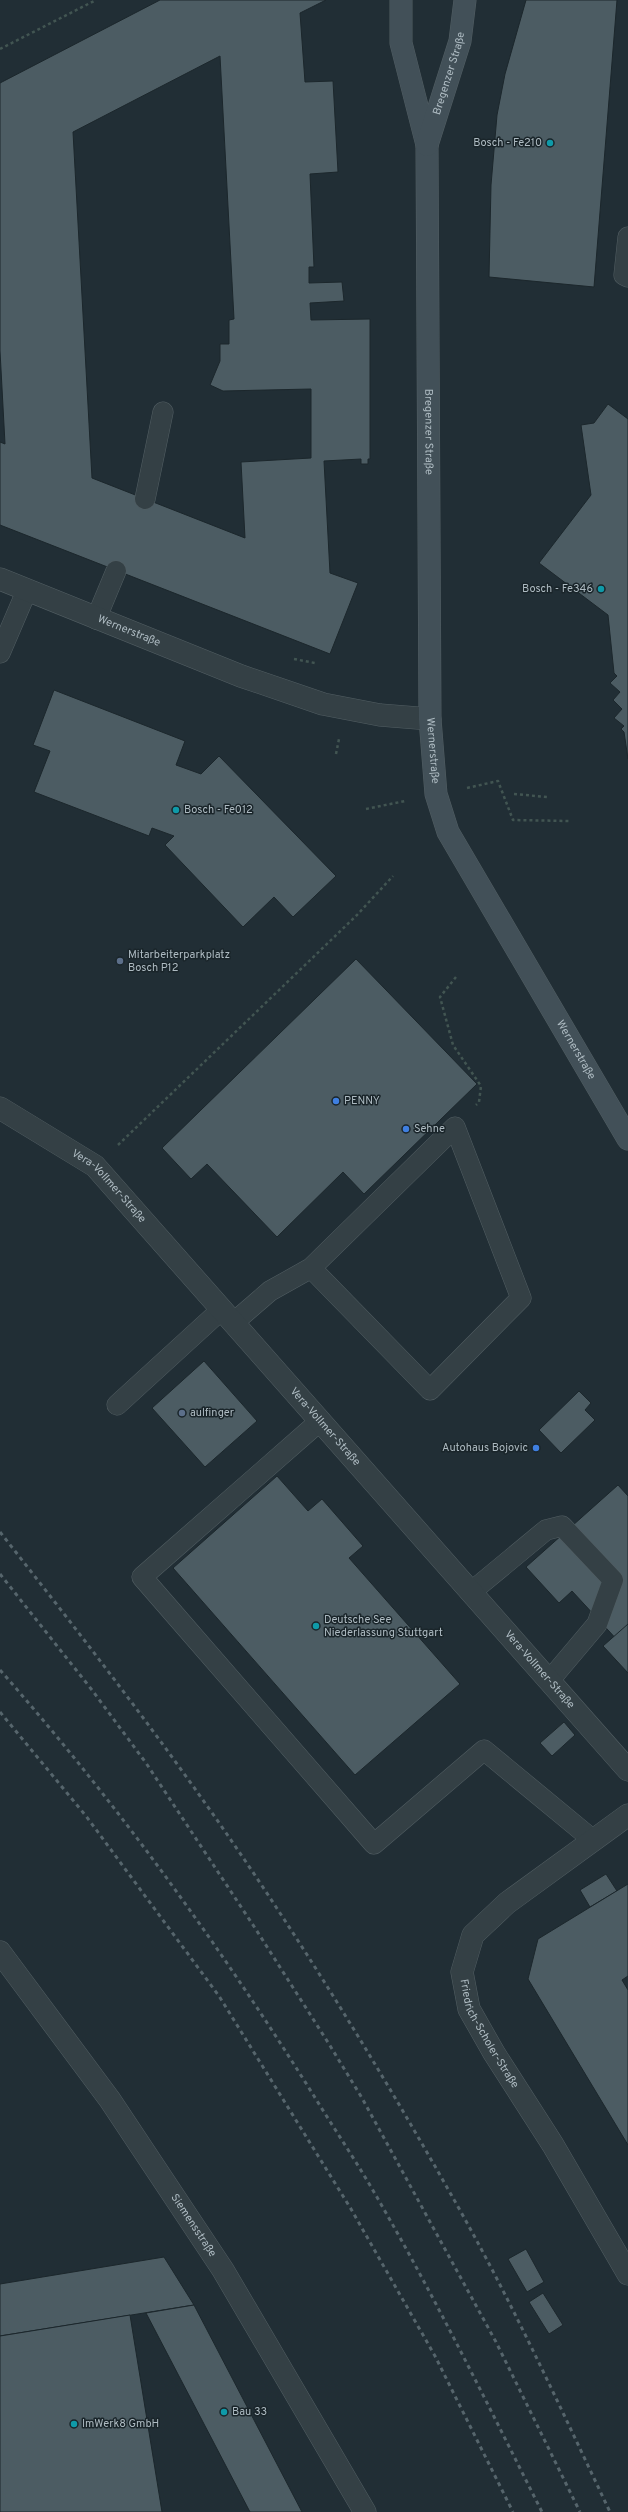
<svg xmlns="http://www.w3.org/2000/svg" width="628" height="2512" font-family="Overpass,sans-serif">
<style>
.building{fill:#4c5c63;stroke:#1c272c;fill-rule:evenodd}
.lines{fill:none;stroke-linecap:round;stroke-linejoin:round}
.lane-casing{stroke:#525e63;stroke-width:21}
.street-casing{stroke:#525e63;stroke-width:23}
.secondary-casing{stroke:#525e63;stroke-width:23}
.path{stroke:#425552;stroke-width:2.5;stroke-dasharray:3 3;stroke-linecap:butt}
.lane{stroke:#344045;stroke-width:20}
.street{stroke:#344045;stroke-width:22}
.secondary{stroke:#425058;stroke-width:22}
.rail{stroke:#56656c;stroke-width:3;stroke-dasharray:4 4;stroke-linecap:butt}
.culture-dot{fill:#0f9aa8;stroke:#1a252a;stroke-width:1.5}
.service-dot{fill:#5c6f8a;stroke:#1a252a;stroke-width:1.5}
.shop-dot{fill:#3f7fe0;stroke:#1a252a;stroke-width:1.5}
.labels{text-anchor:middle;dominant-baseline:central;stroke-width:3;stroke-linejoin:round;paint-order:stroke}
.street-label{font-size:11px;fill:#aebbc2;stroke:#1a252a}
.poi-label{font-size:11px;fill:#aebbc2;stroke:#1a252a;text-anchor:start}
</style>
<rect width="100%" height="100%" fill="#212e35"/>
<g class="building">
<path d="M160,0h166l-26,13 5,69 28,-1 5,91 -28,2 4,93h-5v16l33,-1 2,19 -34,2 1,17 59,-1v140h-2v5h-7v-5l-37,2 6,112 28,10 -28,71 -330,-129v-83l5,2 -5,-93v-268zM220,56l14,263 -5,1v24h-9v17l-10,24 13,6 88,-2v69l-70,4 4,76 -153,-60 -19,-346z"/>
<polygon points="526,0 617,0 594,287 489,277 491,185 497,115 505,74"/>
<polygon points="608,404 628,419 628,759 624,732 621,729 624,726 614,718 622,709 613,700 620,692 610,683 617,676 614,673 608,615 539,563 591,495 581,425 594,423"/>
<polygon points="54,690 185,741 176,765 201,774 219,756 336,876 293,917 274,897 243,927 165,845 174,836 152,828 149,836 34,792 50,751 33,745"/>
<polygon points="356,959 477,1084 364,1194 343,1172 277,1237 207,1164 191,1179 162,1148"/>
<polygon points="204,1361 257,1421 205,1467 152,1408"/>
<polygon points="579,1391 591,1403 585,1410 595,1420 561,1453 539,1430"/>
<polygon points="277,1476 308,1511 322,1499 363,1546 349,1558 460,1684 355,1775 173,1568"/>
<polygon points="618,1485 628,1496 628,1635 620,1643 572,1591 559,1603 526,1567"/>
<polygon points="628,1624 628,1673 603,1646"/>
<polygon points="564,1722 575,1735 552,1756 540,1743"/>
<polygon points="606,1874 617,1891 590,1907 580,1890"/>
<polygon points="628,1884 628,1976 622,1980 628,1990 628,2145 528,1979 538,1939"/>
<polygon points="526,2249 544,2282 527,2292 508,2259"/>
<polygon points="164,2257 194,2305 0,2336 0,2284"/>
<polygon points="543,2293 563,2325 549,2334 529,2302"/>
<polygon points="194,2305 302,2512 250,2512 146,2313"/>
<polygon points="130,2315 162,2512 0,2512 0,2336"/>
</g>
<g class="lines">
<g class="lane-casing">
<g id="lane">
<polyline points="628,237 624,275 628,277"/>
<polyline points="145,499 163,412"/>
<polyline points="96,619 116,571"/>
<polyline points="0,653 27,590"/>
<polyline points="233,1323 270,1291 311,1268 455,1127 521,1298 430,1390 311,1268"/>
<polyline points="117,1405 221,1310"/>
<polyline points="320,1421 142,1577 374,1844 484,1750 593,1840"/>
<polyline points="471,1592 546,1530 562,1526 613,1580 597,1624 549,1681"/>
</g>
</g>
<g class="street-casing">
<g id="street">
<path id="s1" d="M0,579l241,97 82,28 57,11 50,4"/>
<path id="s2" d="M0,1108l95,58 533,604"/>
<path id="s3" d="M628,1815l-121,88 -34,32 -11,37 7,37 25,44 59,92 75,129"/>
<path id="s4" d="M0,1952l110,148 113,170 142,242"/>
</g>
</g>
<g class="secondary-casing">
<g id="secondary">
<path id="s5" d="M401,0v43l26,102 3,574 6,75 12,38 180,307"/>
<path id="s6" d="M427,145l33,-104 5,-41"/>
</g>
</g>
<g class="path">
<polyline points="0,49 96,0"/>
<polyline points="294,659 315,663"/>
<polyline points="336,754 339,739"/>
<polyline points="467,788 498,781 513,820 569,821"/>
<polyline points="514,794 547,797"/>
<polyline points="366,809 405,801"/>
<polyline points="456,977 440,997 453,1045 481,1086 479,1102 476,1105"/>
<polyline points="118,1145 357,915 393,876"/>
</g>
<use href="#lane" class="lane"/>
<use href="#street" class="street"/>
<use href="#secondary" class="secondary"/>
<g class="rail">
<path d="M0,1532c96,122 191,245 276,375 64,97 124,197 181,298 56,99 104,204 153,307"/>
<polyline points="0,1574 92,1690 146,1763 255,1928 329,2044 362,2098 496,2342 580,2512"/>
<path d="M0,1670c117,133 220,276 314,426 21,34 44,68 64,103 59,102 111,208 164,313"/>
<polyline points="0,1712 86,1816 219,1996 351,2209 435,2356 513,2512"/>
</g>
</g>
<g class="culture-dot">
<circle cx="550" cy="143" r="4"/>
<circle cx="601" cy="589" r="4"/>
<circle cx="176" cy="810" r="4"/>
<circle cx="316" cy="1626" r="4"/>
<circle cx="224" cy="2412" r="4"/>
<circle cx="74" cy="2424" r="4"/>
</g>
<g class="service-dot">
<circle cx="120" cy="961" r="4"/>
<circle cx="182" cy="1413" r="4"/>
</g>
<g class="shop-dot">
<circle cx="336" cy="1101" r="4"/>
<circle cx="406" cy="1129" r="4"/>
<circle cx="536" cy="1448" r="4"/>
</g>
<g class="labels">
<g class="street-label">
<text stroke="none"><textPath href="#s6" startOffset="75">Bregenzer Straße</textPath></text>
<text stroke="none"><textPath href="#s5" startOffset="435">Bregenzer Straße</textPath></text>
<text stroke="none"><textPath href="#s1" startOffset="139">Wernerstraße</textPath></text>
<text stroke="none"><textPath href="#s5" startOffset="754">Wernerstraße</textPath></text>
<text stroke="none"><textPath href="#s5" startOffset="1090">Wernerstraße</textPath></text>
<text stroke="none"><textPath href="#s2" startOffset="135">Vera-Vollmer-Straße</textPath></text>
<text stroke="none"><textPath href="#s2" startOffset="459">Vera-Vollmer-Straße</textPath></text>
<text stroke="none"><textPath href="#s2" startOffset="783">Vera-Vollmer-Straße</textPath></text>
<text stroke="none"><textPath href="#s3" startOffset="303">Friedrich-Scholer-Straße</textPath></text>
<text stroke="none"><textPath href="#s4" startOffset="335">Siemensstraße</textPath></text>
</g>
<g class="poi-label">
<text x="542" y="143" text-anchor="end">Bosch - Fe210</text>
<text x="593" y="589" text-anchor="end">Bosch - Fe346</text>
<text x="184" y="810">Bosch - Fe012</text>
<text x="128" y="955">Mitarbeiterparkplatz<tspan x="128" dy="13">Bosch P12</tspan></text>
<text x="344" y="1101">PENNY</text>
<text x="414" y="1129">Sehne</text>
<text x="190" y="1413">aulfinger</text>
<text x="528" y="1448" text-anchor="end">Autohaus Bojovic</text>
<text x="324" y="1620">Deutsche See<tspan x="324" dy="13">Niederlassung Stuttgart</tspan></text>
<text x="232" y="2412">Bau 33</text>
<text x="82" y="2424">ImWerk8 GmbH</text>
</g>
</g>
</svg>
